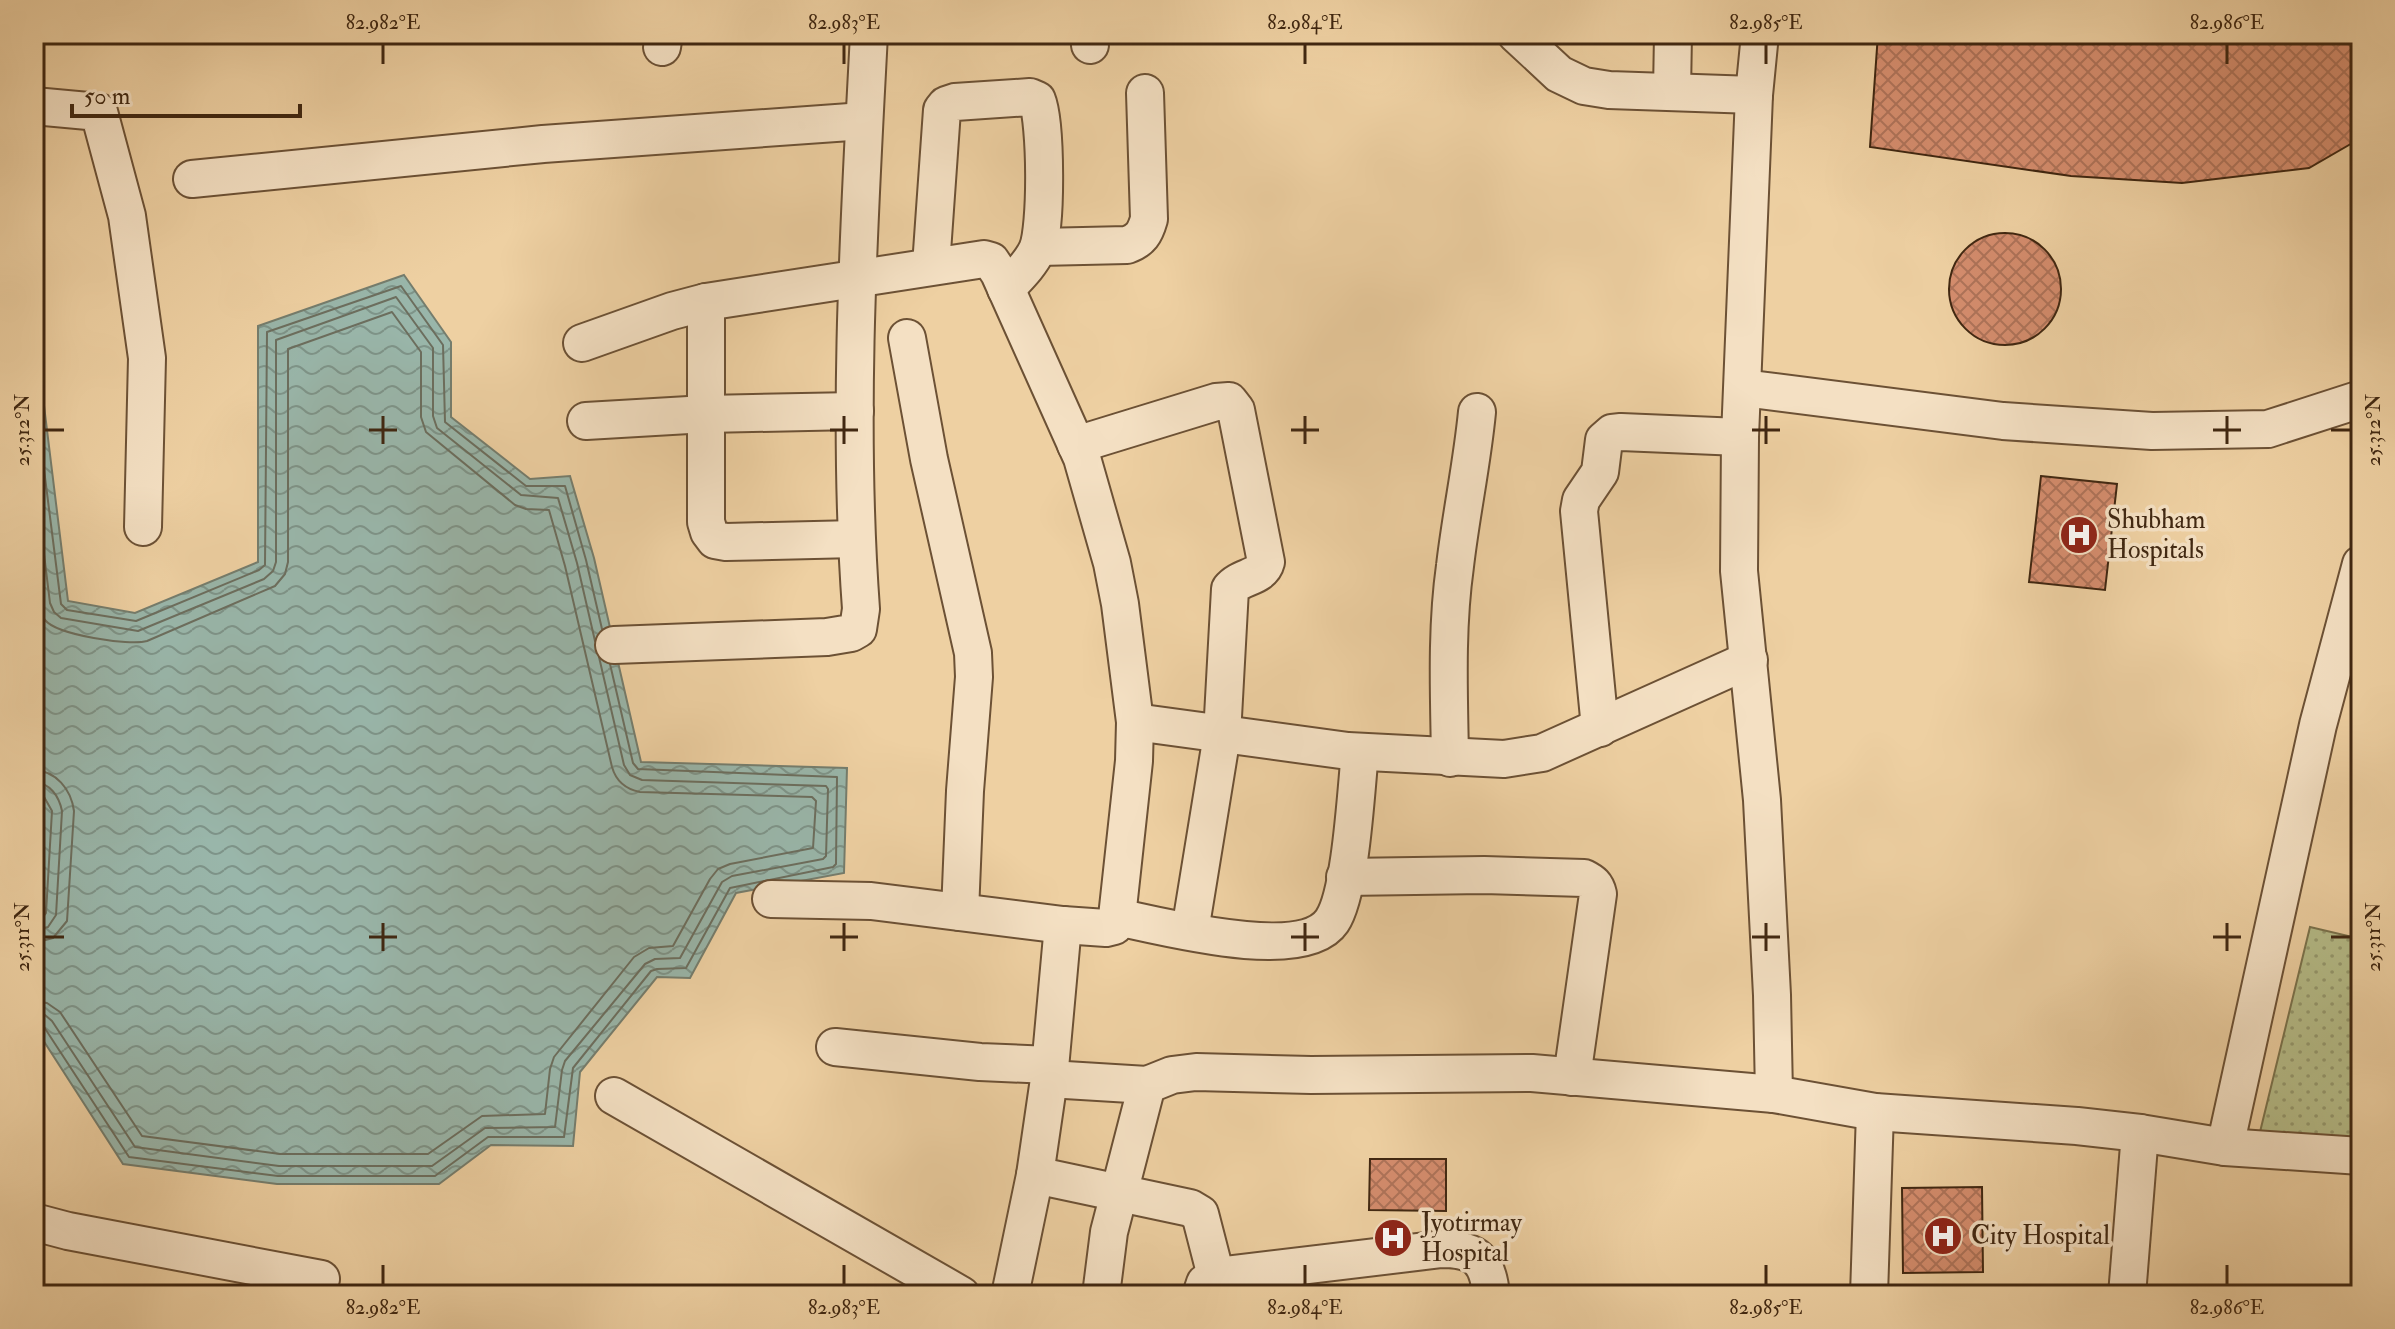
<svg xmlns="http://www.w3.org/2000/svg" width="2395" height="1329" font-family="'IM FELL Double Pica',serif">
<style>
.grass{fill:url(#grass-dots);stroke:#7a724c;stroke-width:2}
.water{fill:url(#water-waves);stroke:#757d6d;stroke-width:2}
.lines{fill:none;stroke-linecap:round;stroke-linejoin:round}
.shore{stroke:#6c6e5e;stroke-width:2}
.building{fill:url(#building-cross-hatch);stroke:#402711;stroke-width:2}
.street-casing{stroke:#6c5135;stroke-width:40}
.street{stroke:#f4e0c3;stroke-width:36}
.ticks{fill:none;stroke:#402711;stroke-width:3}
.labels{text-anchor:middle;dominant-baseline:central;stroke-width:7;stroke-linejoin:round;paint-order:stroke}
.poi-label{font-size:26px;fill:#402711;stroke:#f4e0c3;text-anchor:start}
.neatline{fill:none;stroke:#402711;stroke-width:3}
.ticks-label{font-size:20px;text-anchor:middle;fill:#402711}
</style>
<defs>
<pattern id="grass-dots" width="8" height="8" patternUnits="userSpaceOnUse" patternTransform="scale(2)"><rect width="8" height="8" fill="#b5bc88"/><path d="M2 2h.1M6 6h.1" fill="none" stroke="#95996e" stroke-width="1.8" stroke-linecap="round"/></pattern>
<pattern id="water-waves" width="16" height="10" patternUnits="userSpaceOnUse" patternTransform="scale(2)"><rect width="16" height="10" fill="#99b6aa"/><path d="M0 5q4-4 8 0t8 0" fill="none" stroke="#7e9489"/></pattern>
<pattern id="building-cross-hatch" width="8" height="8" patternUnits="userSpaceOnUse" patternTransform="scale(2)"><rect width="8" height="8" fill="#d58d6e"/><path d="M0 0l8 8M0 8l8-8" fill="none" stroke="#ae7359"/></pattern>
</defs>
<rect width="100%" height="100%" fill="#eed0a2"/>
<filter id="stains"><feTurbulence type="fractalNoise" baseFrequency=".0025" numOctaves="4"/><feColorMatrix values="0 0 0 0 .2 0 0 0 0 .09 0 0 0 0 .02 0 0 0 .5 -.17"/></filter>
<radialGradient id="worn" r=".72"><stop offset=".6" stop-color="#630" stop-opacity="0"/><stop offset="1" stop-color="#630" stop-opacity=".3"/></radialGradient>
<polygon class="grass" points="2310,927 2361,939 2361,1145 2260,1132"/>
<polygon class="water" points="404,275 451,342 451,417 530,479 570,476 594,558 641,762 847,768 844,873 736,893 690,978 657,977 580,1072 573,1146 491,1145 439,1184 277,1184 123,1164 34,1026 44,810 34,795 34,369 40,373 68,601 135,613 258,562 258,326"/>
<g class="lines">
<g class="shore">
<polyline points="34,390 61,604 67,610 136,621 259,570 265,565 267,332 401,286 443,345 445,422 526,486 565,486 586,560 602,629"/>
<polyline points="34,472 50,603 54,612 61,618 138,631 264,579 273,571 276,562 276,340 396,297 433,348 433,416 437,428 521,495 558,498 577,563 595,641"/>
<path d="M34,572c2,15 1,36 11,48 12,15 84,26 102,21l128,-55 10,-12 3,-12v-213l104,-37 29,40v65l5,15 89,73 11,4 23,1 16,56 47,201c4,14 13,22 28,25l172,5 4,4 -3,47 -83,16 -12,5 -8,10 -37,67 -24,2 -15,9 -80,100 -4,12 -5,45 -63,2 -54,38h-148l-138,-18 -82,-124 -13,-9 -13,-2"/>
<path d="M34,770c22,1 37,19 40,41l-7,110 -14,17 -19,5"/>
<path d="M34,782c16,1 25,14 28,29l-6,104 -8,12 -14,4"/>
<polyline points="34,792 43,795 52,811 46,913 41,919 34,921"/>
<polyline points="34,1013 45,1015 52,1021 135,1147 279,1166 432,1166 485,1128 555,1127 562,1070 565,1061 645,964 655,959 680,958 722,882 732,876 823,859 826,856 828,789 826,786 642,780 630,775 624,765 599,657"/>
<polyline points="34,1023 44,1027 129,1157 278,1176 435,1176 488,1137 564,1137 573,1068 651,971 657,969 686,968 730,888 833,867 836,864 837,777 638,769 633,763 610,664"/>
</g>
</g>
<g class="building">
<polygon points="1878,34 2361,34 2361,138 2309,168 2182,183 2071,176 1870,147"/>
<circle cx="2005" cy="289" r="56"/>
<polygon points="2041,476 2117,484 2105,590 2029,582"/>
<polygon points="1370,1159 1446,1159 1446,1211 1369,1210"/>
<polygon points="1982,1187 1983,1272 1903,1273 1902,1188"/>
</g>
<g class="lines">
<g class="street-casing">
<g id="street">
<polyline points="1089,34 1090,45"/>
<polyline points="1516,34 1559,74 1584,86 1609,90 1754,95"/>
<polyline points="1760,34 1754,95 1740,437 1739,571 1762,800 1772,995 1774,1094"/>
<polyline points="662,47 664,34"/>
<polyline points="1672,92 1673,34"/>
<polyline points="34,106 99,112 127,216 147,358 143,527"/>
<polyline points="192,179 543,144 864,121"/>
<path d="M1039,247l88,-2c14,-5 18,-12 22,-26l-4,-126"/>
<path d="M931,266l11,-156 4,-5 9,-3 75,-5 7,3c9,22 10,128 0,150 -7,15 -20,27 -31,39"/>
<polyline points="706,302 706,522 709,532 715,540 726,542 856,539"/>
<polyline points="907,338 929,459 973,653 974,677 965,791 960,912"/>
<polyline points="582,343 672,311 706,302 984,259 991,261 999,273 1082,458 1112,563 1120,604 1135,722 1134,761 1117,917 1114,926 1106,928 1063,925 871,901 771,899"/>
<polyline points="1743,388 2003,421 2152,431 2268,429 2361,399"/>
<polyline points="586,421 706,414 855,411"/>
<path d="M1076,445l140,-43 13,-1 7,9 30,152c-4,16 -26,14 -36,27l-8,146 -32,196"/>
<path d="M614,645l213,-8 24,-4 7,-4 3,-20c-14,-191 -2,-384 8,-575"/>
<polyline points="1135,722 1348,751 1504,759 1542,753 1749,660"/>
<polyline points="1600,728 1579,511 1581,500 1600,472 1604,440 1612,433 1621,432 1740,437"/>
<path d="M1450,758c-1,-64 -4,-128 5,-192 6,-52 17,-102 22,-154"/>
<path d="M1345,877l139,-2 100,3c8,4 12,7 14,16l-26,183"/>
<path d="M1117,917c44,9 186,47 215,4 19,-28 24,-131 28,-169"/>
<polyline points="835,1047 980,1062 1050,1065"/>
<polyline points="1049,1079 1147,1085"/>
<polyline points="614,1096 961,1295"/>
<polyline points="2225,1147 2318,725 2361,564"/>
<polyline points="1035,1175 1190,1208 1200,1214 1216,1276"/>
<polyline points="34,1222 68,1231 321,1279"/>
<polyline points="1010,1295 1035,1175 1049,1079 1063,925"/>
<polyline points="1101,1295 1109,1232 1147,1085 1172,1075 1196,1072 1311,1075 1532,1073 1774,1094 1875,1112 2077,1126 2140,1133 2225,1147 2361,1156"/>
<path d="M1201,1295l4,-12 11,-7 226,-27c34,0 46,11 49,46"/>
<polyline points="1869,1295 1875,1112"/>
<polyline points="2127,1295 2140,1133"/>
</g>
</g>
<use href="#street" class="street"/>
</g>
<path class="ticks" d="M383,44v20M844,44v20M1305,44v20M1766,44v20M2227,44v20M383,416v28M844,416v28M1305,416v28M1766,416v28M2227,416v28M44,430h20M369,430h28M830,430h28M1291,430h28M1752,430h28M2213,430h28M2331,430h20M383,923v28M844,923v28M1305,923v28M1766,923v28M2227,923v28M44,937h20M369,937h28M830,937h28M1291,937h28M1752,937h28M2213,937h28M2331,937h20M383,1265v20M844,1265v20M1305,1265v20M1766,1265v20M2227,1265v20"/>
<defs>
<g id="hospital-disc" transform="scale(2)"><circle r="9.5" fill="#8f2418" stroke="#f4e0c3"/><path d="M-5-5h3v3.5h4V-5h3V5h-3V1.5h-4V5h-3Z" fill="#fff"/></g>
</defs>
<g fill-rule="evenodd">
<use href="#hospital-disc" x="2079" y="535"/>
<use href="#hospital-disc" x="1943" y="1236"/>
<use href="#hospital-disc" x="1393" y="1238"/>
</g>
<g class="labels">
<g class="poi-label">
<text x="2107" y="520">Shubham<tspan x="2107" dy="30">Hospitals</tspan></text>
<text x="1421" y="1223">Jyotirmay<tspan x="1421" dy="30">Hospital</tspan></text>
<text x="1971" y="1236">City Hospital</text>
</g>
</g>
<rect width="2395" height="1329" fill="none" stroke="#eed0a2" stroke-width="88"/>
<path d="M72 104v12h228v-12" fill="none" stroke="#402711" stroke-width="4"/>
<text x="84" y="104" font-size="24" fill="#402711" stroke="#f4e0c3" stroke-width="6" paint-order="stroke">50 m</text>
<rect x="44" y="44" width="2307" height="1241" class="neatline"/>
<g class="ticks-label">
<text x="383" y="29">82.982°E</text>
<text x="844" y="29">82.983°E</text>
<text x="1305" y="29">82.984°E</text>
<text x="1766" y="29">82.985°E</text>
<text x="2227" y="29">82.986°E</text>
<text transform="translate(22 430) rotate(-90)" y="7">25.312°N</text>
<text transform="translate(2373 430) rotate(-90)" y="7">25.312°N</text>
<text transform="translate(22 937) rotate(-90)" y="7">25.311°N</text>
<text transform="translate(2373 937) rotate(-90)" y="7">25.311°N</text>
<text x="383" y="1314">82.982°E</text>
<text x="844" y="1314">82.983°E</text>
<text x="1305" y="1314">82.984°E</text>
<text x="1766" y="1314">82.985°E</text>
<text x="2227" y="1314">82.986°E</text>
</g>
<rect width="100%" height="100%" filter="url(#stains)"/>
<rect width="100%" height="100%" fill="url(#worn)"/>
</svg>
